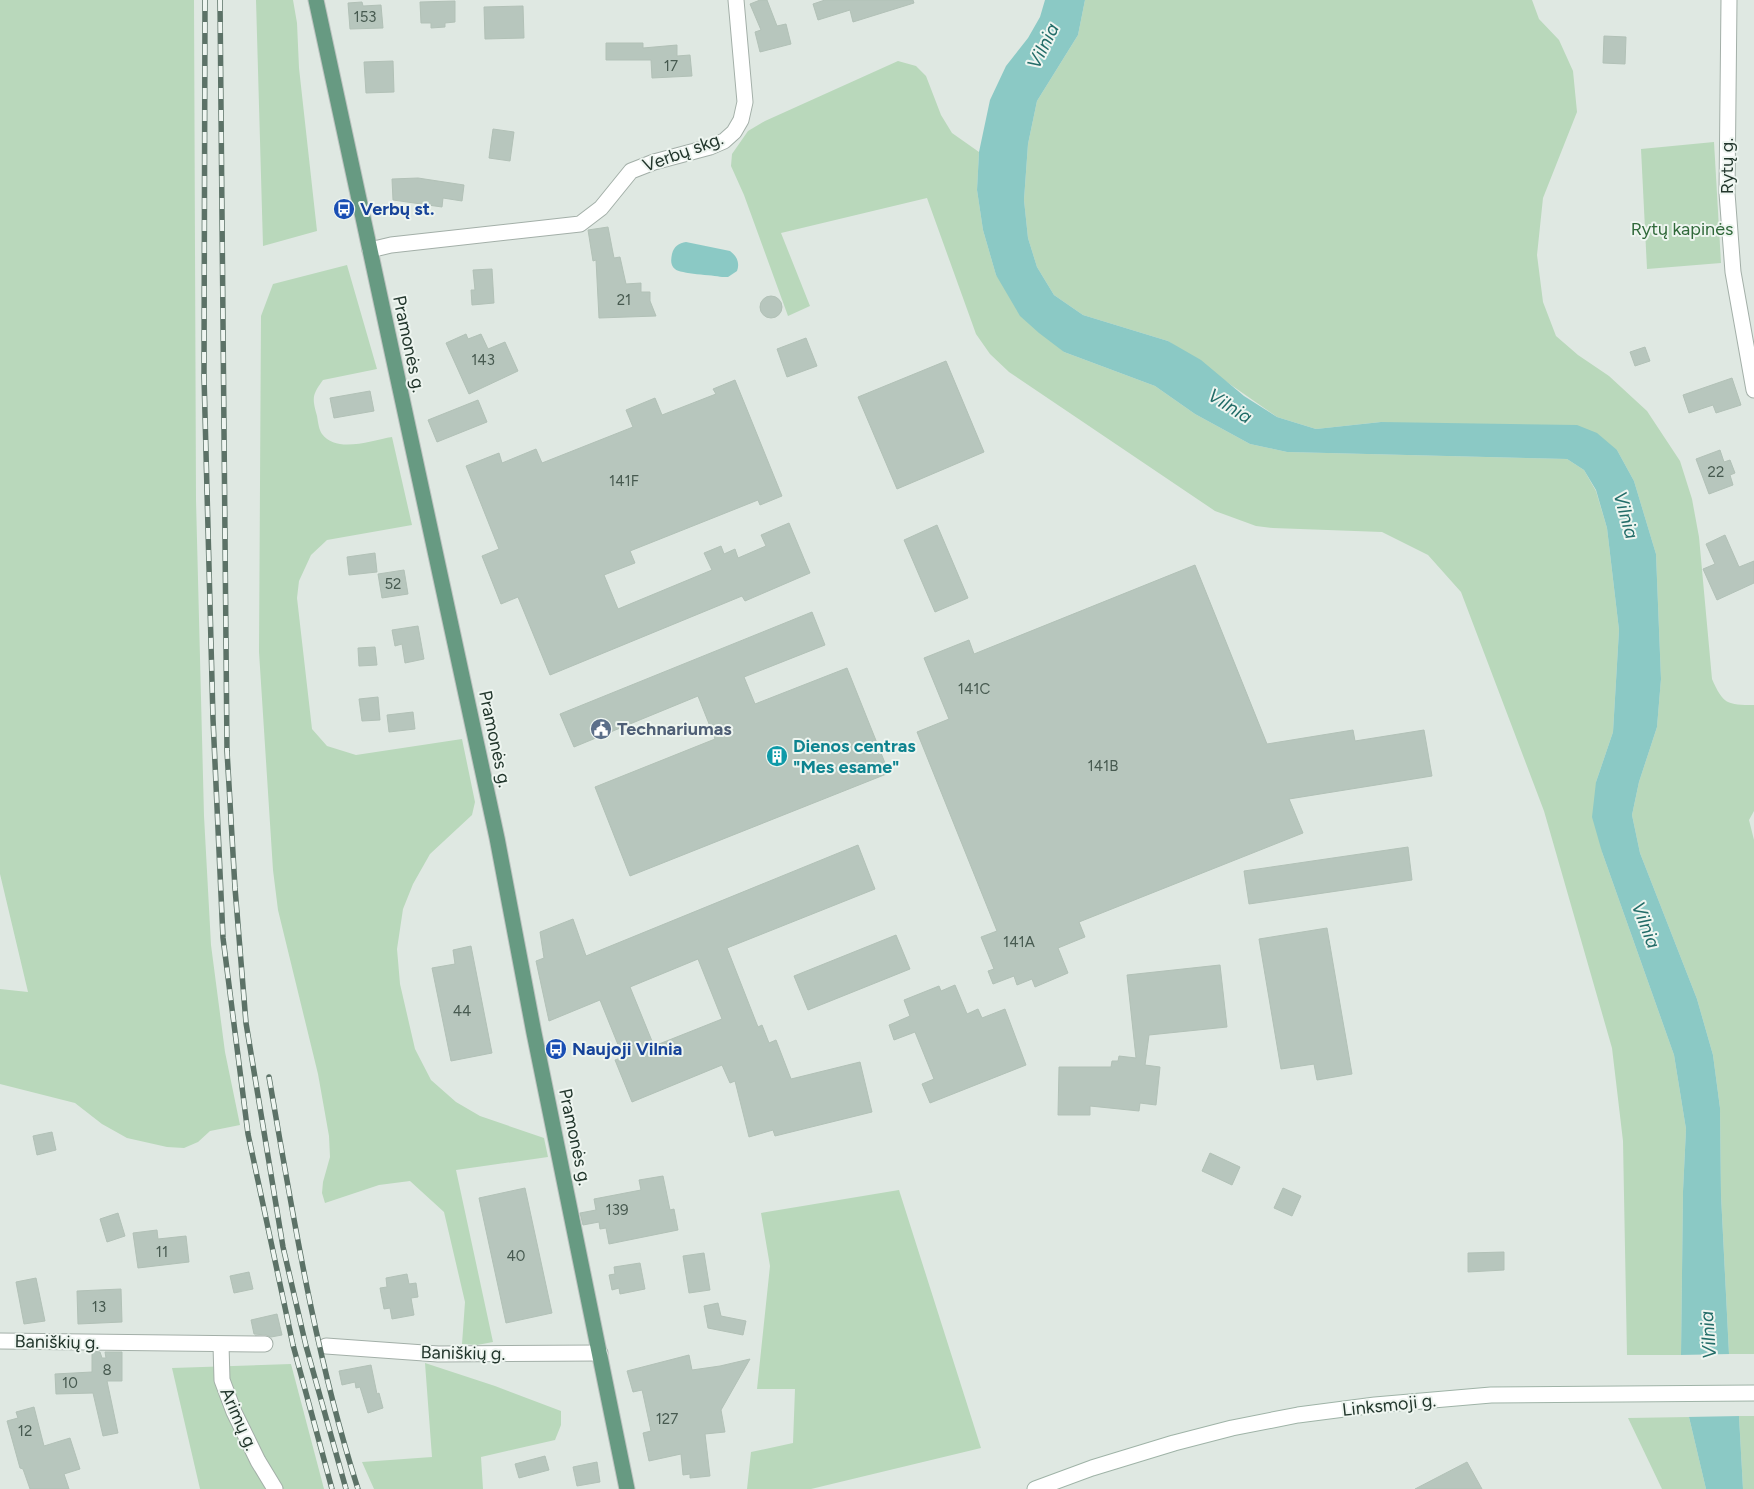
<svg xmlns="http://www.w3.org/2000/svg" width="1754" height="1489" font-family="Figtree,sans-serif">
<style>
.green{fill:#b9d8bb}
.water{fill:#8bc9c5}
.pier{fill:#dfe8e2}
.building{fill:#b7c6bd;stroke:#b2c1b7;fill-rule:evenodd}
.lines{fill:none;stroke-linecap:round;stroke-linejoin:round}
.minor-casing{stroke:#a3afa8;stroke-width:17}
.secondary-casing{stroke:#9fb3a7;stroke-width:17}
.primary-casing{stroke:#bdc3c0;stroke-width:17}
.minor{stroke:#fff;stroke-width:15}
.secondary{stroke:#fff;stroke-width:15}
.primary{stroke:#679a82;stroke-width:15}
.rail-casing{stroke:#5c7267;stroke-width:5.5}
.rail{stroke:#eef5f0;stroke-width:4;stroke-dasharray:11;stroke-linecap:butt}
.labels{text-anchor:middle;dominant-baseline:central;stroke-width:4;stroke-linejoin:round;paint-order:stroke}
.number-label{font-size:15px;fill:#475a50}
.street-label{font-size:18px;fill:#22362c;stroke:#eef5f0}
.transit-label{font-size:18px;font-weight:bold;fill:#164399;stroke:#eef5f0;text-anchor:start}
.park-label{font-size:18px;fill:#30693a;stroke:#eef5f0}
.service-label{font-size:18px;font-weight:bold;fill:#4e5e75;stroke:#eef5f0;text-anchor:start}
.culture-label{font-size:18px;font-weight:bold;fill:#0d838f;stroke:#eef5f0;text-anchor:start}
.water-label{font-size:19px;font-style:italic;fill:#226c68;stroke:#eef5f0}
</style>
<rect width="100%" height="100%" fill="#dfe8e2"/>
<g class="green">
<polygon points="0,0 194,0 196,500 204,816 211,945 225,1052 240,1125 210,1131 198,1142 184,1148 167,1147 127,1138 102,1124 75,1103 0,1084 0,989 28,992 0,874"/>
<polygon points="256,0 293,0 297,23 299,68 317,231 263,246"/>
<path d="M1085,0h447l7,19 20,21 14,31 4,41 -34,86 -6,57 6,47 13,34 22,19 31,21 38,35 33,50 12,38 7,38 13,142c11,25 15,26 42,26v106l-5,9 5,20v514h-25l-8,-159 -1,-87 -7,-53 -16,-56 -57,-146 -8,-38 7,-33 18,-55 4,-48 -5,-125 -22,-73 -17,-31 -236,-28 -65,7 -39,-12 -109,-76 -85,-26 -29,-20 -17,-28 -9,-29 -4,-38 4,-56 9,-43 41,-66z"/>
<polygon points="898,61 916,66 926,76 941,115 952,133 979,152 977,190 983,230 996,275 1064,352 1155,386 1195,414 1250,444 1287,452 1567,459 1584,470 1596,491 1607,528 1619,630 1613,732 1596,782 1602,852 1674,1055 1686,1129 1683,1191 1681,1355 1627,1355 1623,1141 1612,1048 1544,811 1461,592 1428,555 1382,532 1273,528 1256,526 1215,511 1009,372 990,354 976,334 927,198 781,233 810,306 788,316 744,195 731,166 732,154 748,131 765,121"/>
<polygon points="1714,142 1721,263 1647,269 1641,149"/>
<path d="M347,265l30,104 -54,11c-11,15 -11,18 -6,36 1,6 2,14 5,18 15,20 50,6 70,3l20,88 -85,15 -16,15 -12,26 -2,17 15,131 15,17 29,9 106,-16 13,63 -3,13 -42,39 -17,30 -10,25 -6,40 3,35 15,65 16,31 25,22 24,14 64,22 4,19 -92,13 37,172 -16,3 -15,-1 3,-42 -21,-90 -34,-31 -31,4 -54,18 -3,-10 1,-11 7,-25 -1,-21 -11,-62 -40,-164 -5,-40 -14,-218 2,-336 12,-32z"/>
<polygon points="899,1190 981,1448 811,1489 747,1489 751,1452 793,1443 795,1389 757,1389 770,1266 761,1213"/>
<polygon points="425,1363 495,1386 561,1411 561,1425 555,1440 481,1457 483,1489 374,1489 362,1462 432,1457"/>
<polygon points="291,1364 324,1489 200,1489 172,1368"/>
<polygon points="1739,1416 1754,1416 1754,1489 1743,1489"/>
<polygon points="1689,1417 1706,1489 1662,1489 1628,1418"/>
</g>
<g class="water">
<polygon points="1045,0 1085,0 1078,35 1037,101 1028,144 1024,200 1028,238 1037,267 1054,295 1083,315 1168,341 1201,360 1244,396 1277,417 1316,429 1381,422 1577,425 1597,433 1617,450 1634,481 1656,554 1661,679 1657,727 1639,782 1632,815 1640,853 1697,999 1713,1055 1720,1108 1721,1195 1729,1354 1739,1416 1743,1489 1706,1489 1689,1417 1681,1355 1683,1191 1686,1129 1674,1055 1602,852 1592,817 1596,782 1613,732 1619,630 1607,528 1596,490 1584,470 1567,459 1287,452 1250,444 1195,414 1155,386 1064,352 1039,333 1020,316 996,275 983,230 977,190 979,152 990,100 1006,66 1028,38 1040,17"/>
<path d="M686,242l44,9c7,5 10,12 7,20l-9,6h-6c-9,-2 -42,-3 -47,-8 -5,-4 -4,-10 -3,-15 2,-8 7,-11 14,-12z"/>
</g>
<polygon class="pier" points="1731,1354 1741,1416 1686,1417 1679,1355"/>
<g class="building">
<polygon points="760,0 767,0 777,26 786,24 791,44 760,52 755,32 761,30 750,4"/>
<polygon points="825,0 913,0 914,3 853,22 850,10 818,20 813,4"/>
<polygon points="455,1 455,22 445,23 445,27 431,28 431,23 421,23 420,2"/>
<polygon points="362,2 363,6 381,5 383,28 350,29 348,3"/>
<polygon points="523,6 524,38 485,39 484,7"/>
<polygon points="1604,36 1626,37 1625,64 1603,63"/>
<polygon points="606,43 643,43 643,48 677,45 677,56 690,55 692,76 652,78 651,60 606,60"/>
<polygon points="393,61 394,92 366,93 364,62"/>
<polygon points="493,129 514,132 510,161 489,158"/>
<polygon points="418,178 464,185 462,201 443,198 442,207 393,200 392,179"/>
<polygon points="608,227 614,258 620,257 626,284 641,283 641,292 650,292 650,301 656,316 599,318 596,260 593,261 588,230"/>
<polygon points="492,269 494,303 472,305 471,290 475,290 473,270"/>
<circle cx="771" cy="307" r="11"/>
<polygon points="466,334 468,339 481,334 488,349 505,342 518,371 469,394 446,343"/>
<polygon points="806,338 817,366 787,377 777,349"/>
<polygon points="1645,347 1650,361 1635,366 1630,352"/>
<polygon points="946,361 984,452 897,489 858,397"/>
<polygon points="1732,378 1741,405 1716,413 1713,405 1689,413 1683,395"/>
<polygon points="735,380 782,496 760,505 758,500 630,551 635,563 604,575 618,609 712,570 704,553 721,546 724,554 735,549 738,558 766,546 761,535 789,523 810,573 745,601 742,596 550,675 518,597 501,604 482,556 499,549 466,466 499,453 502,463 536,449 542,463 633,427 626,410 655,398 662,415 716,394 713,389"/>
<polygon points="370,391 374,411 334,418 330,398"/>
<polygon points="478,400 487,422 437,442 428,420"/>
<polygon points="1720,450 1724,462 1730,460 1735,473 1730,475 1733,485 1709,494 1696,459"/>
<polygon points="937,525 968,598 935,612 904,540"/>
<polygon points="1725,535 1739,567 1754,561 1754,583 1717,600 1703,569 1715,564 1706,544"/>
<polygon points="375,553 377,572 349,575 347,557"/>
<polygon points="1195,565 1267,744 1353,730 1355,741 1424,730 1432,776 1289,799 1303,833 1079,922 1085,937 1058,948 1068,973 1035,987 1032,979 1017,985 1014,976 993,984 988,971 994,969 981,937 997,931 917,732 949,719 924,658 969,640 974,654"/>
<polygon points="404,570 408,594 382,598 378,574"/>
<polygon points="812,612 825,645 744,677 755,704 847,668 889,773 630,876 595,787 715,739 698,696 574,747 560,714"/>
<polygon points="418,626 424,659 405,663 402,644 395,646 392,630"/>
<polygon points="375,647 377,665 359,666 358,648"/>
<polygon points="378,697 380,720 362,721 359,699"/>
<polygon points="413,712 415,729 389,732 387,715"/>
<path d="M858,845l17,44 -148,59 31,79 4,-2 7,18 7,-3 15,39 69,-17 12,50 -97,24 -2,-6 -24,7 -14,-56 -5,2 -8,-18 -90,37 -17,-42 8,-3 -23,-57 -51,21 -13,-60 8,-3 -4,-26 33,-13 13,37zM698,959l24,60 -68,27 -24,-59z"/>
<polygon points="1408,847 1412,880 1249,904 1244,871"/>
<polygon points="1327,928 1352,1074 1317,1080 1314,1064 1281,1069 1259,939"/>
<polygon points="896,935 910,969 808,1010 794,976"/>
<polygon points="471,946 492,1053 451,1061 432,968 455,964 453,950"/>
<polygon points="1220,965 1227,1027 1149,1035 1145,1065 1160,1067 1156,1105 1140,1103 1139,1111 1090,1106 1090,1115 1058,1115 1059,1067 1111,1067 1112,1061 1118,1061 1119,1056 1136,1058 1127,975"/>
<polygon points="955,985 967,1014 978,1009 982,1018 1005,1009 1026,1065 930,1103 922,1084 934,1079 915,1032 894,1040 889,1025 910,1016 904,1000 939,986 941,991"/>
<polygon points="52,1132 56,1150 37,1155 33,1136"/>
<polygon points="1210,1153 1240,1167 1232,1185 1202,1171"/>
<polygon points="663,1176 670,1210 674,1209 678,1230 609,1244 606,1228 600,1229 599,1222 583,1225 580,1213 596,1210 594,1199 641,1190 639,1180"/>
<polygon points="525,1188 552,1313 506,1323 479,1198"/>
<polygon points="1283,1188 1301,1196 1292,1216 1274,1208"/>
<polygon points="118,1213 125,1236 107,1242 100,1219"/>
<polygon points="157,1230 158,1239 186,1236 189,1262 138,1268 133,1233"/>
<polygon points="1504,1252 1504,1270 1468,1272 1468,1253"/>
<polygon points="704,1253 710,1290 689,1293 683,1256"/>
<polygon points="640,1263 645,1289 620,1294 619,1288 612,1290 609,1275 615,1274 614,1267"/>
<polygon points="249,1272 253,1289 234,1293 230,1276"/>
<polygon points="407,1274 409,1284 416,1283 418,1297 411,1298 414,1315 392,1319 390,1308 384,1309 380,1288 387,1287 386,1278"/>
<polygon points="36,1278 45,1321 24,1324 16,1282"/>
<polygon points="121,1289 122,1322 78,1324 77,1291"/>
<polygon points="718,1303 721,1316 746,1321 743,1335 708,1328 704,1306"/>
<polygon points="277,1314 282,1335 271,1337 266,1335 254,1334 251,1320"/>
<polygon points="92,1351 100,1352 102,1358 106,1358 105,1352 122,1352 122,1381 107,1381 118,1433 103,1436 93,1393 56,1394 55,1374 92,1372"/>
<polygon points="689,1355 692,1370 720,1366 750,1359 721,1410 725,1432 705,1434 710,1476 690,1478 690,1474 683,1475 681,1454 649,1461 643,1433 651,1431 643,1394 642,1390 633,1392 627,1371"/>
<polygon points="371,1365 377,1394 379,1393 383,1408 368,1413 360,1387 356,1388 355,1382 342,1385 339,1371"/>
<polygon points="34,1407 44,1446 70,1438 80,1469 64,1474 69,1489 30,1489 23,1469 20,1468 7,1421 18,1418 16,1412"/>
<polygon points="545,1456 549,1470 519,1478 515,1464"/>
<polygon points="597,1462 600,1482 577,1486 573,1467"/>
<polygon points="1467,1462 1482,1489 1415,1489"/>
</g>
<g class="lines">
<g class="minor-casing">
<g id="minor">
<polyline points="1729,0 1727,193 1733,272 1754,390"/>
<polyline points="370,250 391,245 580,224 601,208 631,171 654,162 710,147 724,141 734,132 741,120 745,102 736,0"/>
<polyline points="0,1341 265,1344"/>
<polyline points="221,1345 222,1380 234,1412 258,1461 275,1489"/>
<polyline points="326,1346 438,1354 600,1353"/>
</g>
</g>
<g class="secondary-casing">
<polyline id="secondary" points="1035,1489 1092,1468 1174,1443 1232,1428 1298,1415 1375,1405 1491,1395 1754,1393"/>
</g>
<g class="primary-casing">
<polyline id="primary" points="316,0 497,838 534,1033 627,1489"/>
</g>
<use href="#minor" class="minor"/>
<use href="#secondary" class="secondary"/>
<use href="#primary" class="primary"/>
<g class="rail-casing">
<g id="rail">
<polyline points="205,0 204,376 213,719 223,938 248,1134 293,1345 332,1489"/>
<polyline points="220,0 227,751 235,888 246,1023 283,1247 306,1346 346,1489"/>
<path d="M269,1077c24,138 46,278 89,412"/>
</g>
</g>
<use href="#rail" class="rail"/>
</g>
<defs>
<g id="bus-disc" transform="scale(1.125)"><circle r="9.5" fill="#1a4fb4" stroke="#eef5f0"/><path d="M-5-6H5V4H4V6H2V4H-2V6H-4V4H-5ZM-3.5-4V0h7V-4ZM-3.5 1.2v1.5H-2V1.2ZM2 1.2v1.5H3.5V1.2Z" fill="#fff"/></g>
<g id="civic-disc" transform="scale(1.125)"><circle r="9.5" fill="#5c6f8a" stroke="#eef5f0"/><path d="M-.6-6.5H3V-4.5H.6V-3L4-1V1h2V6H-6V1h2V-1L-.6-3ZM-1.2 2.5V6h2.4V2.5Z" fill="#fff"/></g>
<g id="building-disc" transform="scale(1.125)"><circle r="9.5" fill="#0f9aa8" stroke="#eef5f0"/><path d="M-4-6H4V6H1V3H-1V6H-4ZM-2.5-4.3h1.7v1.8h-1.7ZM.8-4.3h1.7v1.8H.8ZM-2.5-1h1.7V.8h-1.7ZM.8-1h1.7V.8H.8Z" fill="#fff"/></g>
</defs>
<g fill-rule="evenodd">
<use href="#bus-disc" x="344" y="209"/>
<use href="#civic-disc" x="601" y="729"/>
<use href="#building-disc" x="777" y="756"/>
<use href="#bus-disc" x="556" y="1049"/>
</g>
<g class="labels">
<g class="number-label">
<text x="365" y="17">153</text>
<text x="671" y="66">17</text>
<text x="624" y="300">21</text>
<text x="483" y="360">143</text>
<text x="1716" y="472">22</text>
<text x="624" y="481">141F</text>
<text x="393" y="584">52</text>
<text x="974" y="689">141C</text>
<text x="1103" y="766">141B</text>
<text x="1019" y="942">141A</text>
<text x="462" y="1011">44</text>
<text x="617" y="1210">139</text>
<text x="162" y="1252">11</text>
<text x="516" y="1256">40</text>
<text x="99" y="1307">13</text>
<text x="107" y="1370">8</text>
<text x="70" y="1383">10</text>
<text x="667" y="1419">127</text>
<text x="25" y="1431">12</text>
</g>
<g class="street-label">
<text transform="translate(683 152) rotate(-20)">Verbų skg.</text>
<text transform="translate(1727 166) rotate(-90)">Rytų g.</text>
<text transform="translate(409 344) rotate(78)">Pramonės g.</text>
<text transform="translate(495 739) rotate(78)">Pramonės g.</text>
<text transform="translate(575 1137) rotate(78)">Pramonės g.</text>
<text transform="translate(57 1342) rotate(1)">Baniškių g.</text>
<text transform="translate(463 1353) rotate(1)">Baniškių g.</text>
<text transform="translate(1389 1405) rotate(-6)">Linksmoji g.</text>
<text transform="translate(239 1419) rotate(66)">Arimų g.</text>
</g>
<g class="transit-label">
<text x="360" y="209">Verbų st.</text>
<text x="572" y="1049">Naujoji Vilnia</text>
</g>
<g class="park-label">
<text x="1682" y="229">Rytų kapinės</text>
</g>
<g class="service-label">
<text x="617" y="729">Technariumas</text>
</g>
<g class="culture-label">
<text x="793" y="746">Dienos centras<tspan x="793" dy="21">"Mes esame"</tspan></text>
</g>
<g class="water-label">
<text transform="translate(1043 46) rotate(-64)">Vilnia</text>
<text transform="translate(1230 406) rotate(32)">Vilnia</text>
<text transform="translate(1626 515) rotate(74)">Vilnia</text>
<text transform="translate(1646 925) rotate(69)">Vilnia</text>
<text transform="translate(1708 1335) rotate(-94)">Vilnia</text>
</g>
</g>
</svg>
